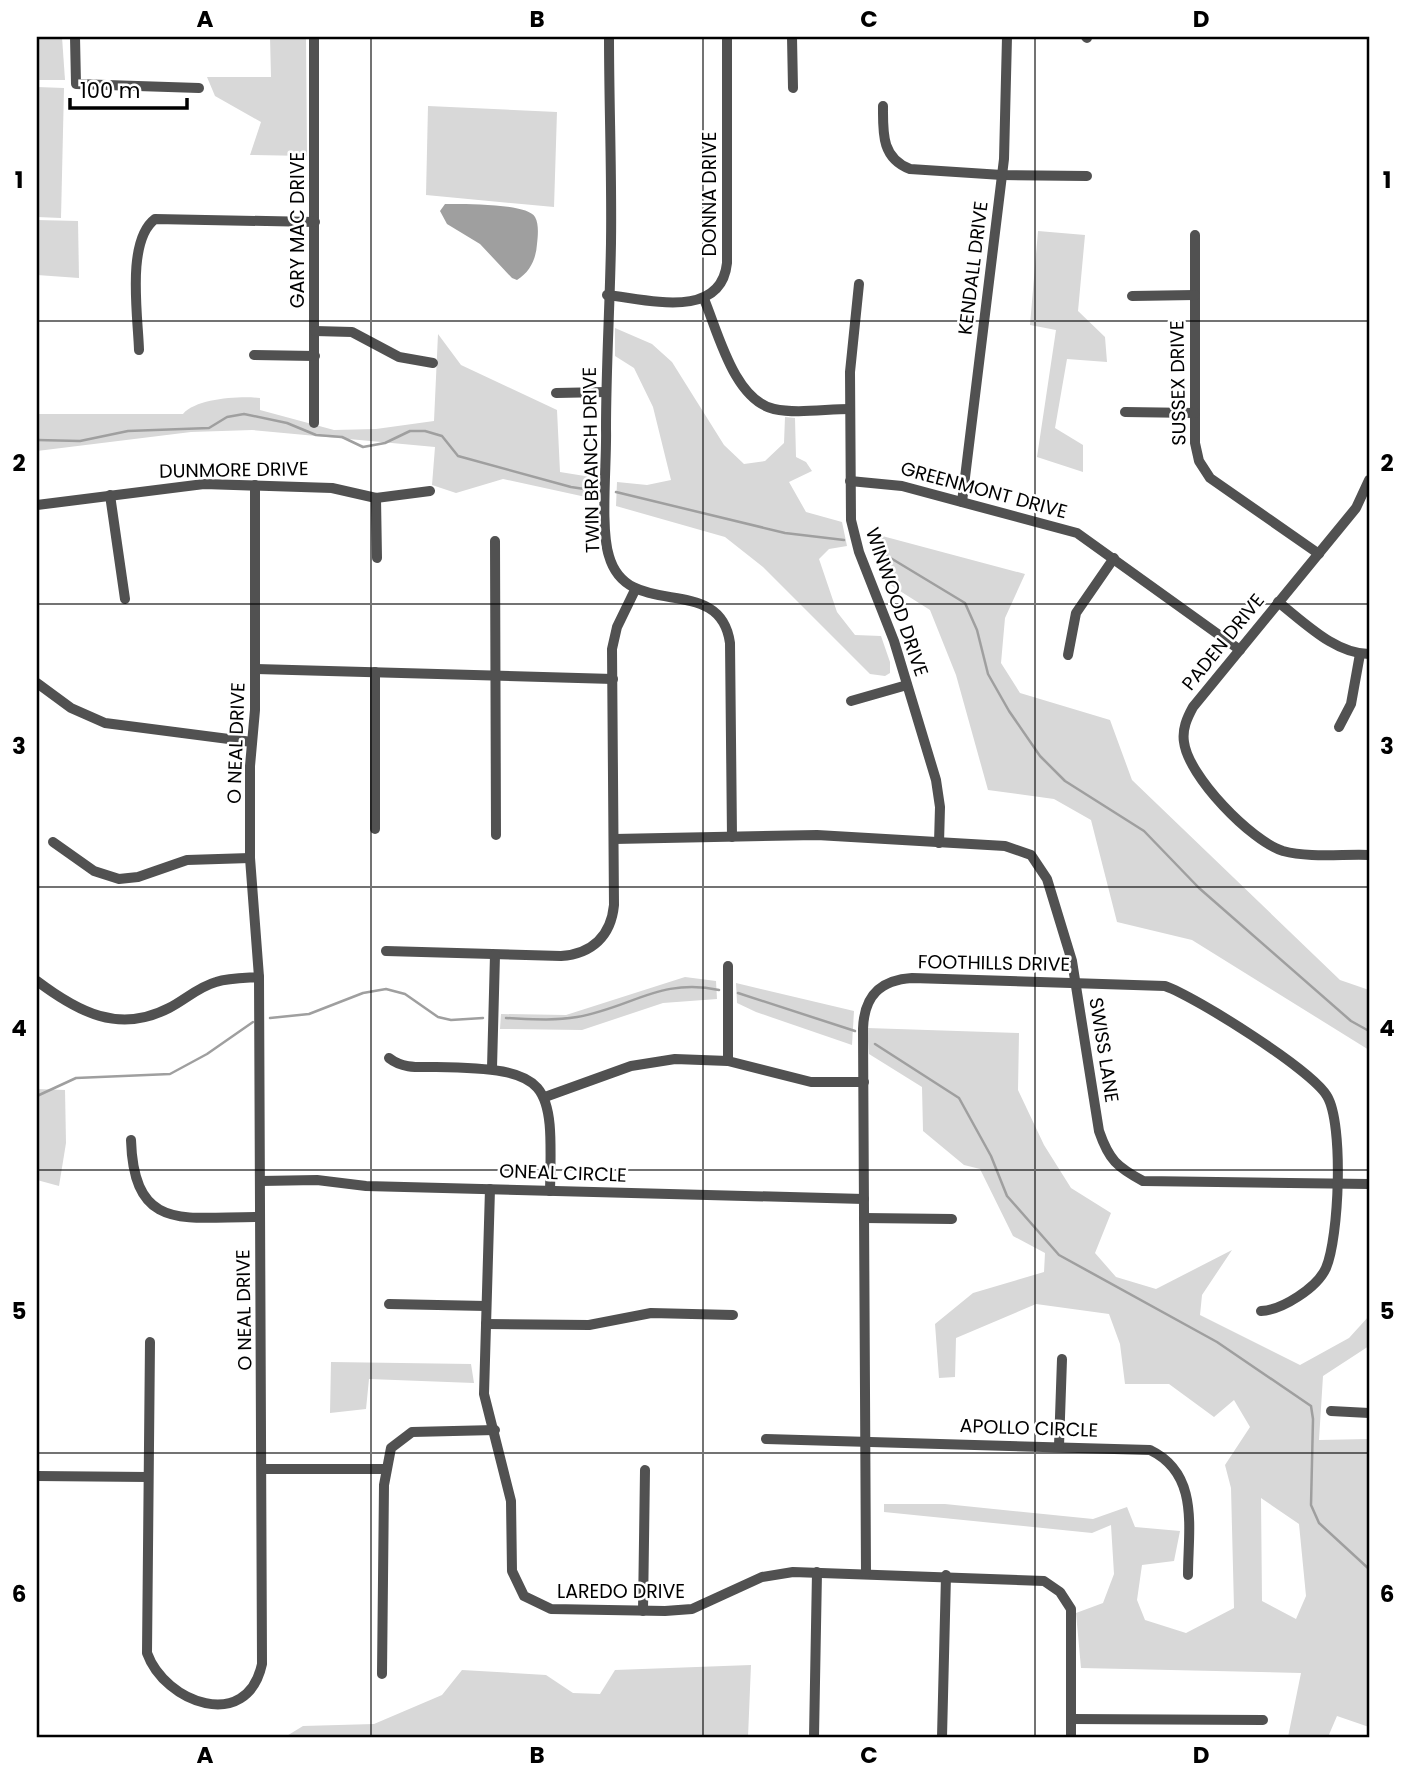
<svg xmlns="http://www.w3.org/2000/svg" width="1406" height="1774" font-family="Poppins,sans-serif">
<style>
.green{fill:#d8d8d8;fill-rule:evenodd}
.water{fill:#9f9f9f}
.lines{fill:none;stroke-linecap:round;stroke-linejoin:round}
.stream{stroke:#9f9f9f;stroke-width:2.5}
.minor{stroke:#515151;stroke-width:10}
.grid{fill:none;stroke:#000;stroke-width:2;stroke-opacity:0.55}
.labels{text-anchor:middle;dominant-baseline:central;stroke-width:5;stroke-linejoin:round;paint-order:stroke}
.street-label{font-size:19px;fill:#000;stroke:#fff}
.neatline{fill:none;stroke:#000;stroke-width:2.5}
.grid-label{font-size:23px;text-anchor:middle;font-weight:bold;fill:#000}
</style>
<rect width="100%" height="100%" fill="#fff"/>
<g class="green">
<polygon points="37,37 62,37 65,80 37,80"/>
<polygon points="270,37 306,37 307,156 250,155 261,122 215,96 207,77 271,77"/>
<polygon points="37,87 64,88 61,218 37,217"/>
<polygon points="428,106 557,112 554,207 426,195"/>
<polygon points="37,220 78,221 79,278 37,275"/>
<polygon points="1038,231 1085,235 1078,311 1105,337 1107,362 1067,359 1055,428 1083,445 1083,472 1037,457 1056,330 1030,325"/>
<polygon points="615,328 652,344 672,362 724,445 744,464 765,461 784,443 785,417 795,418 796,457 806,462 812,471 789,482 806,512 842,522 847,546 829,549 819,559 837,612 855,635 881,636 890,662 890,673 885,676 870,674 763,567 725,537 616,506 617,482 647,485 671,480 653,407 634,368 615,356"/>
<path d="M438,334l23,31 96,45 3,62 37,6 -2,21 -92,-20 -47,14 -24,-8 3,-38 -183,-17 -61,2 -154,19v-37h146c14,-16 57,-18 77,-16v12l74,20 42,-1 58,-8z"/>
<polygon points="871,533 1025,574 1005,618 1001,663 1020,693 1110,720 1132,780 1340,980 1369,990 1369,1050 1192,940 1117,922 1091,820 1054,799 988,790 956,675 930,610 881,579"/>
<polygon points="685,977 716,981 717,999 663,1003 582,1030 500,1029 501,1014 566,1015"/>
<polygon points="736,983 854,1011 852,1045 756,1012 737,1003"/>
<path d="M867,1028l152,5 -1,57 26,55 27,43 40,25 -16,40 21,24 40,12 76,-39 -30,45 -2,20 100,50 49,-27 20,-22v30l-46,30 -4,64 50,-1v288l-32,-11 -9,21h-40l13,-64 -220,-5 -5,-55 27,-10 11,-29 -3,-49 -19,8 -208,-21v-8h61l148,15 34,-12 8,20 45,4 -6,30 -32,4 -5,35 8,20 41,13 48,-25 -3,-120 -6,-23 25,-38 -16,-27 -20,17 -45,-33h-44l-5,-40 -11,-30 -73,-10 -80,34 -1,39 -16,1 -4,-54 38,-31 71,-21 1,-19 -32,-17 -33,-67 -16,-4 -41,-34 -1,-44 -53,-33zM1261,1498l38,26 7,72 -10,23 -34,-18z"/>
<polygon points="37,1089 65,1090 66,1143 59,1186 37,1180"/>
<polygon points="331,1362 471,1364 474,1383 369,1379 366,1409 330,1413"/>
<polygon points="751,1665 748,1737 285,1737 303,1726 374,1724 442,1695 462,1670 546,1675 573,1693 600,1694 615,1670"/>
</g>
<path class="water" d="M445,204c17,0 82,-1 90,13 4,7 3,18 2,27 -1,15 -7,28 -20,36l-5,-2 -32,-34 -33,-20 -7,-13z"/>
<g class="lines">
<g class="stream">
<polyline points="37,440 80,441 128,431 209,428 227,417 244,414 287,423 316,435 342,437 363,447 385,443 410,431 425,431 442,436 458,456 571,487 598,491"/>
<polyline points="616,492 785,533 844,540"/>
<polyline points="874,548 965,603 977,630 988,674 1009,711 1040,756 1065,781 1144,831 1199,888 1351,1021 1369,1031"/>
<polyline points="738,993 855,1031"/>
<polyline points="270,1018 309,1014 363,993 386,989 405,994 438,1017 451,1020 483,1018"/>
<path d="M506,1018c24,1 47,3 71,-1 53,-9 85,-40 142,-27"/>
<polyline points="875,1044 959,1098 991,1156 1007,1196 1059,1255 1217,1342 1311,1406 1313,1419 1311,1505 1319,1523 1369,1569"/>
<polyline points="37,1096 76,1078 170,1074 207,1054 253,1022"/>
</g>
<g class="minor">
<polyline points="75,37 76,84 199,88"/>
<polyline points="314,37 314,423"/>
<path d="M609,37c0,69 3,138 2,206 -1,62 -5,124 -5,186 1,32 -6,99 3,127 19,67 111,15 121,87l2,194"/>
<polyline points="792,37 793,88"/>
<polyline points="1086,37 1087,38"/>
<path d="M883,106c0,26 -2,52 27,63l92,6 85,1"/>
<polyline points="1195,235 1195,443 1199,461 1210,478 1319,554"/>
<polyline points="859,284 850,372 851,520 859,552 894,641 936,780 940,807 939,843"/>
<path d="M607,295c39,4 114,26 120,-32v-226"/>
<polyline points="1132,296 1195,295"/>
<path d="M704,299c14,33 30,101 70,110 23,5 52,0 76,0"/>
<polyline points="315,331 352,332 399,357 433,363"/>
<path d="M139,350c-1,-34 -13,-109 16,-131l160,3"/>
<polyline points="254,355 315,356"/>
<polyline points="556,393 606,392"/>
<polyline points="1125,412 1195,413"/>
<path d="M1369,480l-13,28 -163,199c-6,11 -11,22 -9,35 4,34 67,99 99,109 26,7 59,3 86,4"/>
<polyline points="850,481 902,486 1077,533 1240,650"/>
<polyline points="110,495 125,599"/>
<polyline points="376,498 377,558"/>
<polyline points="962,502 1004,159 1007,37"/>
<polyline points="37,505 204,484 332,488 376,498 430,491"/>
<polyline points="495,541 496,835"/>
<path d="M1278,602c26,20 57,52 91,52"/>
<polyline points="1068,655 1076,613 1114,558"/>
<polyline points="256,669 613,679"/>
<polyline points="375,672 375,829"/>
<polyline points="37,683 71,708 105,723 252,742"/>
<polyline points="851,701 907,685"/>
<polyline points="1339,727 1351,704 1360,654"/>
<path d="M614,839l203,-4 188,11 26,9 16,24 25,82 27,170c10,29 18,36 44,50l226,3"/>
<polyline points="53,842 94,871 119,879 138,877 187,860 250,858"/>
<path d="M386,951l175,5c31,-2 50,-20 53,-51l-2,-256 5,-22 18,-37"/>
<path d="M37,981c41,31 82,53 132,27 16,-8 29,-21 47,-26 13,-4 29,-4 43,-5"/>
<path d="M389,1058c14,11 30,9 47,9 115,2 117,12 114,124"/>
<polyline points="728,1061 728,966"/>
<polyline points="492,1068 495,955"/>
<polyline points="545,1097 631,1066 675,1059 728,1061 811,1082 864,1082"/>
<path d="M131,1140c3,95 56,76 129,77"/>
<polyline points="261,1181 317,1180 366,1186 864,1199"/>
<polyline points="490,1189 484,1394 511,1501 512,1571 524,1596 551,1609 665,1611 692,1609 762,1577 793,1572 1044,1581 1060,1592 1071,1609 1071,1737"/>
<polyline points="864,1218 952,1219"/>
<polyline points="389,1304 486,1306"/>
<polyline points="486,1324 589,1325 651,1313 733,1315"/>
<path d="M150,1342l-3,311c18,50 100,80 115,11l-3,-687 -9,-119v-92l5,-56v-225"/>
<polyline points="1331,1411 1369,1413"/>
<path d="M766,1439l384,11c50,24 38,79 38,125"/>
<polyline points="1059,1446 1062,1359"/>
<polyline points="263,1469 386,1469"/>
<polyline points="37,1476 148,1477"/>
<path d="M866,1574l-3,-545c1,-33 17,-49 49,-51l253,8c31,11 147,84 162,110 17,28 12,142 -1,172 -9,20 -44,42 -65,43"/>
<polyline points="643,1611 645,1470"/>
<polyline points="382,1674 384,1485 391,1448 412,1432 495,1430"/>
<polyline points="1071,1719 1263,1720"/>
<polyline points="814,1737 817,1572"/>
<polyline points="942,1737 946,1575"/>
</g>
</g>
<path class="grid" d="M371,37v1700M703,37v1700M1035,37v1700M37,321h1332M37,604h1332M37,887h1332M37,1170h1332M37,1453h1332"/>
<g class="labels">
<g class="street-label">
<text transform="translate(709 194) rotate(-90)">DONNA DRIVE</text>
<text transform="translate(297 230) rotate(-90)">GARY MAC DRIVE</text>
<text transform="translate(973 268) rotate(-83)">KENDALL DRIVE</text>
<text transform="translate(1178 383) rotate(-91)">SUSSEX DRIVE</text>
<text transform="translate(591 460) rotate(-91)">TWIN BRANCH DRIVE</text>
<text transform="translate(234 470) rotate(-1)">DUNMORE DRIVE</text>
<text transform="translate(984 490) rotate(15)">GREENMONT DRIVE</text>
<text transform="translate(897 602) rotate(71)">WINWOOD DRIVE</text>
<text transform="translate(1223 642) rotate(-51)">PADEN DRIVE</text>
<text transform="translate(236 743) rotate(-88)">O NEAL DRIVE</text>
<text transform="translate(994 963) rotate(1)">FOOTHILLS DRIVE</text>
<text transform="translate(1104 1050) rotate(81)">SWISS LANE</text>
<text transform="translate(563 1173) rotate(2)">ONEAL CIRCLE</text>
<text transform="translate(244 1310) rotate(-91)">O NEAL DRIVE</text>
<text transform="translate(1029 1428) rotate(2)">APOLLO CIRCLE</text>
<text x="621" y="1591">LAREDO DRIVE</text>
</g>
</g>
<rect width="1406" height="1774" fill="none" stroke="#ffffff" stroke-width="77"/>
<path d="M70 98v10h117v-10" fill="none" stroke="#000000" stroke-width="3.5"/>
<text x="80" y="98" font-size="21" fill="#000000" stroke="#ffffff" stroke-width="5" paint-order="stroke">100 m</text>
<rect x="38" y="38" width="1330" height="1698" class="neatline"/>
<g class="grid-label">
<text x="205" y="27">A</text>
<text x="537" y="27">B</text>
<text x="869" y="27">C</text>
<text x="1201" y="27">D</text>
<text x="19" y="188">1</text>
<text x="1387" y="188">1</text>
<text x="19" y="471">2</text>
<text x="1387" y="471">2</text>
<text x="19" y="754">3</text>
<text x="1387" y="754">3</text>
<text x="19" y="1036">4</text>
<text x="1387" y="1036">4</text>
<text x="19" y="1319">5</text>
<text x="1387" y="1319">5</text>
<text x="19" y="1602">6</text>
<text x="1387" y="1602">6</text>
<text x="205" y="1763">A</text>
<text x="537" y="1763">B</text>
<text x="869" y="1763">C</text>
<text x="1201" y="1763">D</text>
</g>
</svg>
